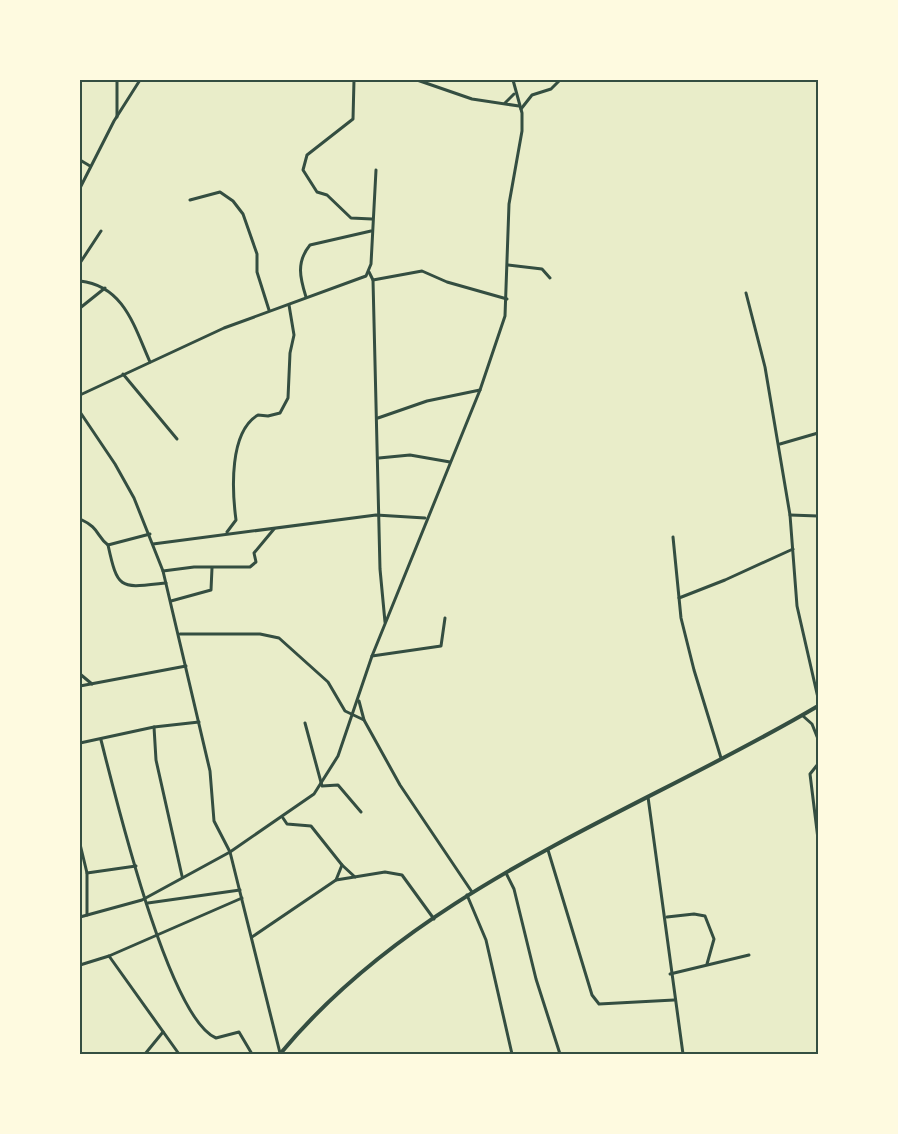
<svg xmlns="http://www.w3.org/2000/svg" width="898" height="1134" font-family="Lora,serif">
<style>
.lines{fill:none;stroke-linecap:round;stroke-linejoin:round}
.minor{stroke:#344e41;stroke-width:3}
.secondary{stroke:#344e41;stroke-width:4}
.neatline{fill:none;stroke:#344e41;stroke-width:2}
</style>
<rect width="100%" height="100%" fill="#e9edc9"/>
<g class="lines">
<g class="minor">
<polyline points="354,80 353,119 307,155 303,170 317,192 327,195 351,218 372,219"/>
<polyline points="417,80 472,99 519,106"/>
<polyline points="505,103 514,94"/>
<polyline points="521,109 532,95 551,89 560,80"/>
<polyline points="117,117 117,80"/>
<polyline points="80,160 90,166"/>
<polyline points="80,188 114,121 140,80"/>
<polyline points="190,200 220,192 233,201 243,214 257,254 257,272 269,310"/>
<polyline points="80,263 101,231"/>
<polyline points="508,265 542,269 550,278"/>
<polyline points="369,272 373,280 380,569 385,622"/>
<polyline points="373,280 422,271 447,282 507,299"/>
<path d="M80,281c44,5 54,45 70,81"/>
<polyline points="746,293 765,367 790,515 797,606 818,698"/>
<path d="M306,297c-6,-19 -10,-35 4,-52l61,-14"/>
<polyline points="80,308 105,288"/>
<polyline points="123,374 177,439"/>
<polyline points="80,395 224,328 366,276 371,264 376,170"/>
<polyline points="80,412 115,464 134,498 163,571 210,771 214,821 230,852 280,1053"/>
<polyline points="378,418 427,401 480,390"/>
<polyline points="780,444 818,433"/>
<polyline points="379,458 410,455 450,462"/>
<polyline points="790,515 818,516"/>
<path d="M80,519c20,9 16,17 28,26l42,-11"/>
<path d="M227,532l9,-12c-4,-30 -7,-88 22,-105l10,1 12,-3 8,-15 2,-45 4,-18 -5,-30"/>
<polyline points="673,537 681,618 694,670 721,758"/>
<polyline points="153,544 376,515 425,518"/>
<path d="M108,545c10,46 12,43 58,38"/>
<polyline points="163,571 194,567 250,567 256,562 254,553 274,529"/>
<polyline points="679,598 725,580 793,549"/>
<polyline points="171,601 211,590 212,568"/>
<polyline points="180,634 260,634 279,638 328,682 345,711 364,720"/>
<polyline points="372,656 441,646 445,618"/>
<polyline points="80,674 92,684"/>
<polyline points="80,686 186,666"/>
<polyline points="359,701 364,720 400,785 472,892"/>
<polyline points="803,716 812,724 818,739"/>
<polyline points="305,723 322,786 338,785 361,812"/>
<polyline points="154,727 156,760 182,876"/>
<path d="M101,740c14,54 67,278 115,298l23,-6 13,22"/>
<polyline points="80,743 154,727 199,722"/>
<polyline points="818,764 810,774 818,839"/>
<polyline points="648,797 683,1054"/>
<polyline points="283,818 287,824 311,826 342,865 355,877"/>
<polyline points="80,844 87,873 87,915"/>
<polyline points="548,850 592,995 599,1004 674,1000"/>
<polyline points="87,873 136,866"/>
<polyline points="506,873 514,889 536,979 560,1054"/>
<polyline points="336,880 342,865"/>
<polyline points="467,895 486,940 512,1054"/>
<polyline points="148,903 240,890"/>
<polyline points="80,917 142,900 230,852 314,794 338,756 372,656 480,390 505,316 509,204 522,131 522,113 513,80"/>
<polyline points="667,917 694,914 705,916 714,939 707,964"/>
<polyline points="252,937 336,880 385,872 402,875 434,919"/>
<polyline points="109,956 179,1054"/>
<polyline points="80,965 109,956 242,898"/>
<polyline points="670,974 749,955"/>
<polyline points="145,1054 163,1032"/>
</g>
<path class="secondary" d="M280,1054c139,-168 355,-240 538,-348"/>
</g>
<rect width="898" height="1134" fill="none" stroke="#fefae0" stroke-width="162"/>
<rect x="81" y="81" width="736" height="972" class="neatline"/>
</svg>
